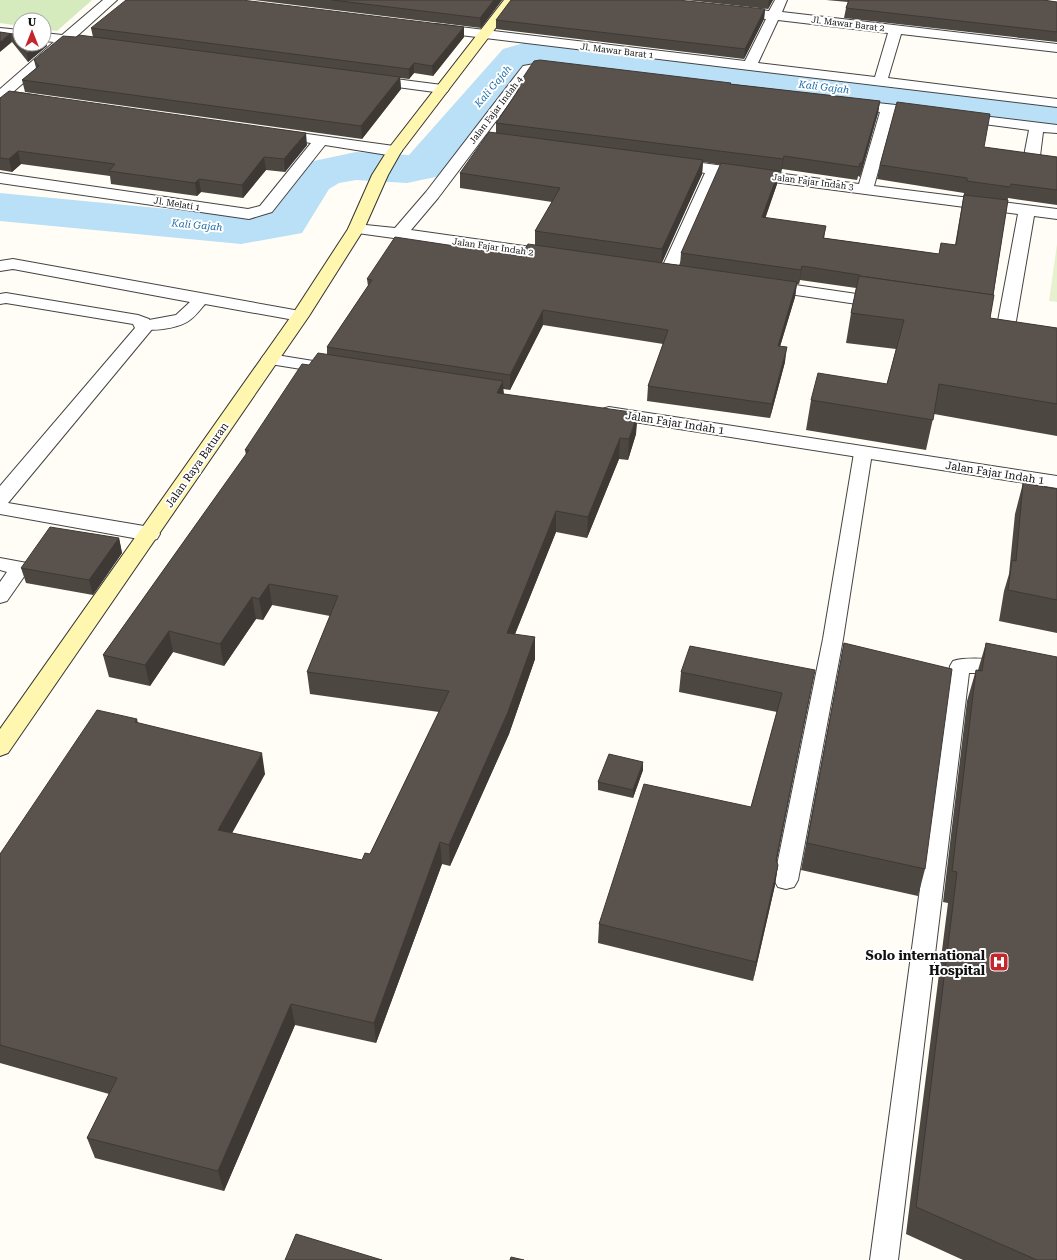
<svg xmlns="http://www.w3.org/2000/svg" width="1057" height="1260" font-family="'Roboto Serif',serif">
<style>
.green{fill:#d5ebbd}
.pitch{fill:#e6f2cf}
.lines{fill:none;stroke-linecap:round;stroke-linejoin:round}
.river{fill:#b9e0f7;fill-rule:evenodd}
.lane-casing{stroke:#444;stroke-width:2}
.street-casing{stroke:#444;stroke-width:2}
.secondary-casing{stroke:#333;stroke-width:2}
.lane{fill:#fff;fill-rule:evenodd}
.street{fill:#fff;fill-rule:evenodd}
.secondary{fill:#fff6b0;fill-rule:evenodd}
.wall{fill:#4d4742;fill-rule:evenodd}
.shaded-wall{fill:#3f3936}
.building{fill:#5a524d;stroke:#3f3936}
.labels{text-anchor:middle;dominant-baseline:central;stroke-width:4;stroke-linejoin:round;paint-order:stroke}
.far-street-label{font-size:9px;fill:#111;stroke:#fff}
.far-water-label{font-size:10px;font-style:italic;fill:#1768a6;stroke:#fff}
.street-label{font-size:11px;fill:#111;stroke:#fff}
.near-poi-label{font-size:13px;font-weight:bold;fill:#111;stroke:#fff;text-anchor:end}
</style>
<rect width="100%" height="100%" fill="#fffdf5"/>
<polygon class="green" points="0,0 92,0 57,31 44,29 44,20 20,20 20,26 0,23"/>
<polygon class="pitch" points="1057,244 1057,302 1049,301"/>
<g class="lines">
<polygon class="river" points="535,40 1057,102 1057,128 538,64 531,67 440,176 407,183 356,180 339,183 329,189 302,233 241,244 0,221 0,193 241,216 268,211 295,170 309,162 356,152 409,155 503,49"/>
<g class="lane-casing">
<g id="lane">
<path d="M13,259l287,52 6,2 2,3 -2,3 -6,2 -95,-17c-5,6 -11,14 -18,18 -12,7 -36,10 -49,6l-2,-3 2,-3 38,-7 14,-13 -177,-33 -13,2v-10z"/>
<polygon points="863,448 869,449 872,453 843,639 798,880 794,887 786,889 778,887 774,880 823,639 854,453 857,449"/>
<polygon points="0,558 27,563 30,568 7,601 0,603 0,582 7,572 0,570"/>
<path d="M1002,657l55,10v14l-54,-10 -6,2h-28l-71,587h-28l80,-594 3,-5c16,-5 33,0 49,-4z"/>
</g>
</g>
<g class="street-casing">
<g id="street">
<polygon points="103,0 117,0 76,37 93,40 95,43 93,46 88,47 68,44 13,92 39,96 41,99 39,102 34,103 0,100 0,89 54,42 44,41 44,33 62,35"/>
<path d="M775,0h12l-5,12 275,32v8l-156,-18 -13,44 169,21v8l-622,-75 -5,-1 -2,-3 2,-3 5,-1 310,37 21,-42 -32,-4 -7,-4 7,-4 35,4zM778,20l110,13 -13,44 -117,-14z"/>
<polygon points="0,28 20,30 20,38 0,36"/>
<path d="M540,63l24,4 2,3 -2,3c-10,3 -21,-2 -31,-1l-95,126 -27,32 142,20 6,1 2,4 -2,4 -6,1 -203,-28 -2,-3 2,-3 6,-2 39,4 31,-36 97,-126z"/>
<polygon points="372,76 442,85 447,86 449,89 447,92 442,93 367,83 365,80 367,77"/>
<polygon points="849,100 924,108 929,109 931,112 929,115 924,116 894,113 874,186 1057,209 1057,219 1034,216 1016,321 1013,325 1007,326 1001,325 998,321 1018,214 719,175 676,272 674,276 668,277 662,276 660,272 705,173 667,167 664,164 667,161 672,159 859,184 880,112 844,107 842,104 844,101"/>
<polygon points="958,113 1057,125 1057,133 1043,132 1040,156 1037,159 1027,159 1024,156 1029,130 953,120 951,117 953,114"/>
<polygon points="278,130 394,146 399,148 402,151 399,154 394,156 325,145 272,212 249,219 0,183 0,173 248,209 260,206 311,143 273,137 271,134 273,131"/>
<polygon points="768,281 884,298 890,299 893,303 890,307 884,308 762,290 759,286 762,282"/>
<polygon points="6,293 138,315 149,319 153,328 8,503 150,527 157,529 160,534 157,539 150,541 0,514 0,486 135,328 133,324 6,303 0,304 0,294"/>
<polygon points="270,354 338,365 344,366 347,370 344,374 338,375 264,363 261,359 264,355"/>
<polygon points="609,407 1057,476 1057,488 602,417 600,413 602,409"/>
</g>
</g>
<g class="secondary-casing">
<polygon id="secondary" points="504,0 517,0 401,152 388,175 364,229 309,316 8,753 0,756 0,729 292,315 348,229 372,175 389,148"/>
</g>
<use href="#lane" class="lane"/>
<use href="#street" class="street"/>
<use href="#secondary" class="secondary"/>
</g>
<g class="wall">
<polygon points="253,0 502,0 481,28"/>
<polygon points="686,0 773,0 768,9"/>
<polygon points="826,0 1043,0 1057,2 1057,42 844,18 846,8 848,2"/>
<polygon points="765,9 764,19 744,59 496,29 496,20"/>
<polygon points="464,27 464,37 433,76 414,73 409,79 400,78 401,89 362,139 25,92 22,80 36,68 34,60 76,37 93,37 91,28"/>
<polygon points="0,32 20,35 47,46 28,62 12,42"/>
<path d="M731,83v1l149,17 -2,12 -18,64 -2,-1 -1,4 -75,-11 -1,4 -2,-1 -2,12 -12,34 59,20 115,16 16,-9 9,-52 -87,-14 3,-14 104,-18 73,10v48l-49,-7 -18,120 67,10v108l-123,-22 -8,36 -120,-20 5,-30 76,-16 9,-35 -50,-6 5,-30 5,-25 -56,-8 -1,4h-2l-2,13 -15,49 5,16 -15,56 -123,-17 1,-15 15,-42 -120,-19 -33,65 -7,-1 1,5 132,40 -8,26 -9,-1 -32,79 -31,-6 -41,102 20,25 -26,75 -59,132 -8,-2 -66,179 -81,-18 -71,166 -129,-33 -8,-20 22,-44 -109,-31v-209l137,-135 1,4 127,51 -33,59 130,27 8,-6 69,-142 -129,-18 -3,-22 23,-56 -58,-11 -9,15 -7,-1 -32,47 -51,-14 -23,34 -41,-9 -6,-22 143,-200 -1,-5 64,-85 18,-11v-7l41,-61 -1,-7 154,-23 14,-11v-14l17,-29 -92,-14v-15l36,-40v-10l20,-30v-5zM703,162l18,3 -40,88 -1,12 -18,-2 40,-89z"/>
<polygon points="0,98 307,145 285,172 266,170 243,198 201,192 197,196 111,184 110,176 21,164 12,172 0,170"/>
<polygon points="1023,483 1057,489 1057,633 999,621 1004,591 1009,574 1015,514"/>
<polygon points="119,538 122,553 93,595 26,583 21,568"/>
<polygon points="844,643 925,869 918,896 801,870"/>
<polygon points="986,643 1057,1260 963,1260 906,1234 948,903 943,902 967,701 976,670 978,670"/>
<polygon points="681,672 811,690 776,861 778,865 775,885 753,981 598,943 599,924 751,807 777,712 679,692"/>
<polygon points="643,770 633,798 598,790 598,782"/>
</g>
<g class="shaded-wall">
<polygon points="494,0 502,0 481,28 480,18"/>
<polygon points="769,0 773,0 768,9"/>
<polygon points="765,9 764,19 744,59 745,49"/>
<polygon points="464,27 464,37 433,76 432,66"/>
<polygon points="10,34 12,42 0,52 0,42"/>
<polygon points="45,38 47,46 28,62 27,54 38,44 44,44 44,39"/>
<polygon points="414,63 414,73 409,79 409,69"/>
<polygon points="400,77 401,89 362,139 361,126"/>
<polygon points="880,101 878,113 860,177 862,163"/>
<polygon points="306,133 307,145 285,172 284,159"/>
<polygon points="18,151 21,164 12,172 9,159"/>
<polygon points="784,156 782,169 781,173 783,159"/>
<polygon points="264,157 266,170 243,198 242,185"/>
<polygon points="703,160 702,174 661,264 662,249"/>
<polygon points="860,163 858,176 857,180 859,167"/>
<polygon points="779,171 777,184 761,231 762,217"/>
<polygon points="199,179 201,192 197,196 195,183"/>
<polygon points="826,226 824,239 823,238"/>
<polygon points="802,266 800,280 799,284 801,270"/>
<polygon points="797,282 795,297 776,360 778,346"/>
<polygon points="543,310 543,325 510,390 510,375"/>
<polygon points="787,347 785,362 770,418 772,404"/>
<polygon points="503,381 504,402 497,393"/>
<polygon points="638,413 636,434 628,460 629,439"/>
<polygon points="620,438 619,459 587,538 588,517"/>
<polygon points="556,511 556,532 507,654 507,633"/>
<polygon points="119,538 122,553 93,595 89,580"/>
<polygon points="269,584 272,605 263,620 259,599"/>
<polygon points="252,597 256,619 224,666 220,644"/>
<polygon points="169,631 173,652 150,686 145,665"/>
<polygon points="535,637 535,659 509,734 450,866 449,845"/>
<polygon points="815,670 773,880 776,860"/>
<polygon points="262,753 265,774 222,851 218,830"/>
<polygon points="643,762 643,770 633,798 633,790"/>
<polygon points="440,842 442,864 376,1043 374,1023"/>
<polygon points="778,865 775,885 753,981 756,962"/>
<polygon points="291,1004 295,1025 224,1191 218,1171"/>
</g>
<g class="building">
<polygon points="126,0 242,0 464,27 432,66 414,63 409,69 91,28"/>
<polygon points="332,0 494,0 480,18"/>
<polygon points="511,0 678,0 765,9 745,49 496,20"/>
<polygon points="849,0 1043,0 1057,2 1057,32 846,8"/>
<polygon points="0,32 20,35 20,44 38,44 27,54 10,34 0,42"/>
<polygon points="79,35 400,77 361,126 22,80 39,66 34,60 63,36 76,37"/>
<polygon points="540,60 731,83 730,84 880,101 862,163 860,163 859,167 784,156 783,159 496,123 519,89 516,88 534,61"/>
<polygon points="9,91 306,133 284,159 264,157 242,185 199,179 195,183 109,171 115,164 18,151 9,159 0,158 0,98"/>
<polygon points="897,102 990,114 984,147 1057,157 1057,190 1011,184 1010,187 967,181 967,178 880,165"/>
<polygon points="489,132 703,160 662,249 535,231 560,188 460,173"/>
<polygon points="721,163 779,171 762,217 826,226 823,238 939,254 941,243 956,245 964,195 1008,200 993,295 860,276 860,275 802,266 801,270 681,253"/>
<polygon points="395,237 521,256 528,244 797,282 778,346 787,347 772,404 648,386 668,330 543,310 510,375 327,347 372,280 367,279"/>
<polygon points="859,276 994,295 990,318 1057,328 1057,404 939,384 933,420 811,400 818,373 887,384 904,320 851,313"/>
<polygon points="318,353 503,381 497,393 638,413 629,439 620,438 588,517 556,511 507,633 535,637 508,712 449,845 440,842 374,1023 291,1004 218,1171 87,1138 117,1078 0,1045 0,854 97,710 137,719 135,722 262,753 218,830 362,860 365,853 370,854 449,691 307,672 338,596 269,584 259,599 252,597 220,644 169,631 145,665 103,655 249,450 245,450 302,364 309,365"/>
<polygon points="1023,483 1057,489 1057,600 1008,590 1012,560 1016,561"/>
<polygon points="50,527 119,538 89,580 21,568"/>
<polygon points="844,643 952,669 925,869 807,843"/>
<polygon points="986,643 1057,657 1057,1260 1037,1260 916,1207 957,872 952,871 976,670 982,671"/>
<polygon points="690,646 815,670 776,860 778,865 756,962 599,924 644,784 751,807 782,693 681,672"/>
<polygon points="609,754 643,762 633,790 598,782"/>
<polygon points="296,1234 382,1260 285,1260"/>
<polygon points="511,1257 524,1260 510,1260"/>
</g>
<defs>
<g id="hospital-square" transform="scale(1)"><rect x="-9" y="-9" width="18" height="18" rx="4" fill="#c4262e" stroke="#fff"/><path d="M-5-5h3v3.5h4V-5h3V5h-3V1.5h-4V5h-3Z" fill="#fff"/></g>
</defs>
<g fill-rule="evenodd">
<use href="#hospital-square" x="999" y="962"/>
</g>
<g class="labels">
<g class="far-street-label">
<text transform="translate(848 24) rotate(7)">Jl. Mawar Barat 2</text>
<text transform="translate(617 51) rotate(7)">Jl. Mawar Barat 1</text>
<text transform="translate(496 110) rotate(-53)">Jalan Fajar Indah 4</text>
<text transform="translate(813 182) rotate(7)">Jalan Fajar Indah 3</text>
<text transform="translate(177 204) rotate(9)">Jl. Melati 1</text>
<text transform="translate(493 247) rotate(8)">Jalan Fajar Indah 2</text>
</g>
<g class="far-water-label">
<text transform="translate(493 86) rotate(-50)">Kali Gajah</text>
<text transform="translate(824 87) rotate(7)">Kali Gajah</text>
<text transform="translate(197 225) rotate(5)">Kali Gajah</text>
</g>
<g class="street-label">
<text transform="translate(675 423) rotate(9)">Jalan Fajar Indah 1</text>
<text transform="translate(197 465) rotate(-55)">Jalan Raya Baturan</text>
<text transform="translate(995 473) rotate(9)">Jalan Fajar Indah 1</text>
</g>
<g class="near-poi-label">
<text x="985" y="955">Solo international<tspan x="985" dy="15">Hospital</tspan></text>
</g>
</g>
<g transform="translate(32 32)"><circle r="19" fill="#ffffff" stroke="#a0a0a0"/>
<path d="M0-3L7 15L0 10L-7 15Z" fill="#c4262e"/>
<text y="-6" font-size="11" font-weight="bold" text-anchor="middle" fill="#111111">U</text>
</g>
</svg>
